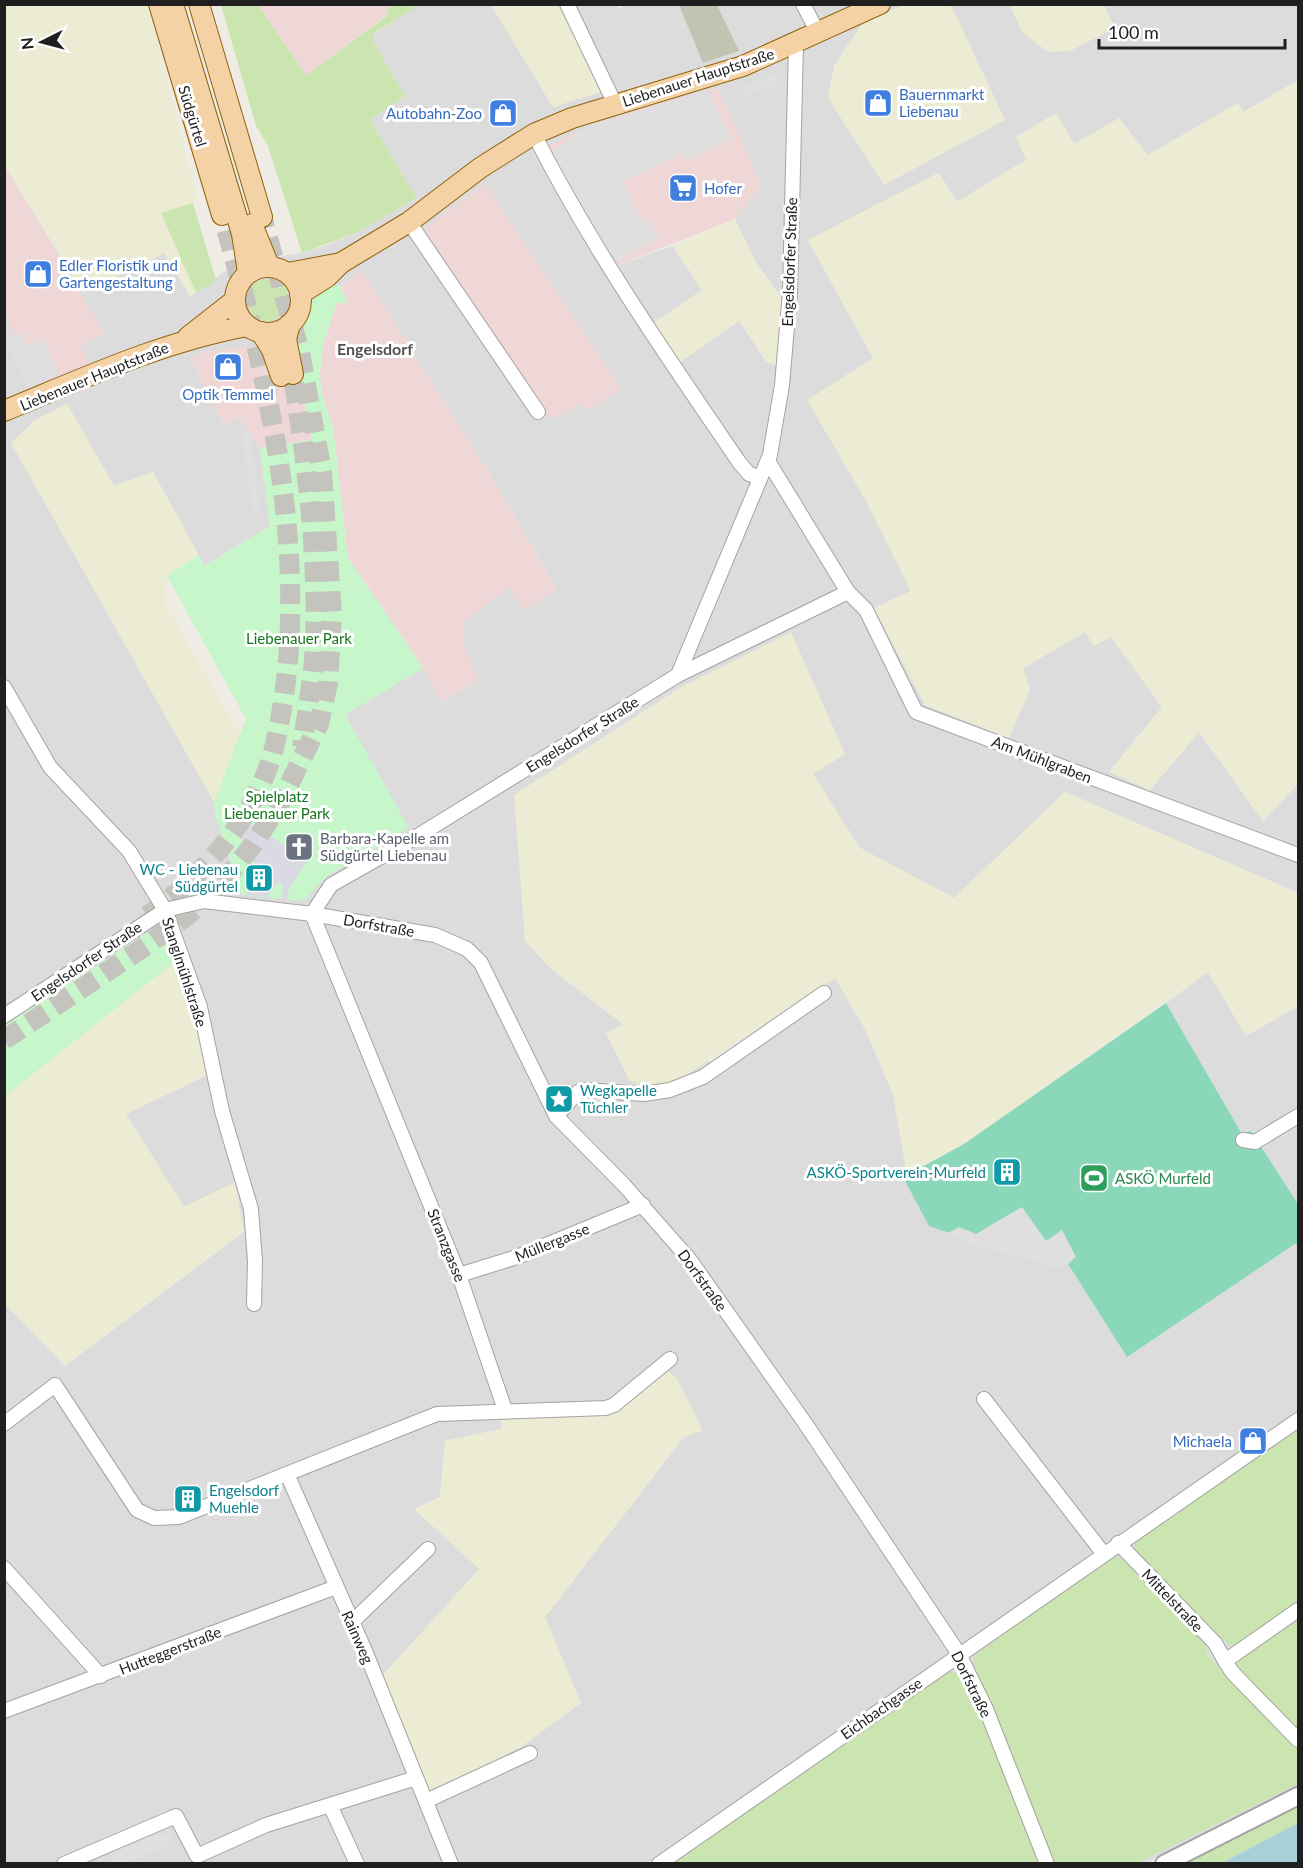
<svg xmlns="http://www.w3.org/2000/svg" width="1303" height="1868" font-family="Lato,sans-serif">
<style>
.residential{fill:#dddcdc;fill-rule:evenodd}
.commercial{fill:#eed7d6}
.construction{fill:#c3c3b2}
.farmland{fill:#ebecd3}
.grass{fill:#cae5af}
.park{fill:#c6f6c9}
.pitch{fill:#8ad8b9}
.parking{fill:#dfdfdf}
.plaza{fill:#dadae5}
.water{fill:#a9cfd9}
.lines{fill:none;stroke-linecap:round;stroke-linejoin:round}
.primary-tunnel{stroke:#c5c3be;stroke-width:20;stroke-dasharray:20 10;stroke-linecap:butt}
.minor-casing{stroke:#a3a3a3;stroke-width:16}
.tertiary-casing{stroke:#a3a3a3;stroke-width:20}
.primary-casing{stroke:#8f620b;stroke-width:22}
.minor{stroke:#fff;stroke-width:14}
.tertiary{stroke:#fff;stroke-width:16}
.primary{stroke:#f5d2a5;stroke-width:20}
.labels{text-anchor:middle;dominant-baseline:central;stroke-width:6;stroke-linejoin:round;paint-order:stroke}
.street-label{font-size:15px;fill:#1f1f1f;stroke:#fff}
.shop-label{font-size:15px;fill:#366cbe;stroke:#fff;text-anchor:start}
.park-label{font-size:15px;fill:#14761b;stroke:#fff}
.worship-label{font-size:15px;fill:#5b616d;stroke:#fff;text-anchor:start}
.culture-label{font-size:15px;fill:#0d838f;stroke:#fff;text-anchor:end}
.leisure-label{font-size:15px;fill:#27864d;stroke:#fff;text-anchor:start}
.neighbourhood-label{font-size:16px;font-weight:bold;fill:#525252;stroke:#fff}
</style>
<rect width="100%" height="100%" fill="#efece6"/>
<g class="residential">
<path d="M628,4l670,1v75l-55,32 -5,-9 -90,52 -29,-36 -45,25 -18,-31 -30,47 -69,42 -18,-29 -131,67 65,118 -7,143 45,90 -37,17 148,61 63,-37 26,5 51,70 -53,65 41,18 49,-58 64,89 35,-37v109l-233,-101 -111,106 -94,-50 -48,-74 33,-20 -55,-122 -240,336 74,57 86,37 125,-84 30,51 28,65 14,81 -2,6 43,52 24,13 89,24 7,-6 59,93 171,-115v545l-152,76h-1141v-559l60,62 169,-183 -50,24 -58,-93 72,-86 -20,-68 -22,-33 -151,98 -1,-860 79,128 81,-40 26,43 47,-33 65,-10 23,-7 33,-14 59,-34 -47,-78 35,-24 -33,-56 3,-7 39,-24 -2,-4h79l62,102 52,-17 -38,-85h51l2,3zM717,88l44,97 -26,34 20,42 27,38 -5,66 -11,-4 -27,-41 -60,43 -26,-39 49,-34 -29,-44 -57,20 -70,-118 35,-18 39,-14zM362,271l135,215 60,103 -49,-2 -44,35 -1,26 15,31 -35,23 -20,-34 -78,47 63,113 -81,48 -23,24 -62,-6 -26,-77 -2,-15 -203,-360 56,-38 47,82 39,-14 51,94 66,-40 -10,-78 -21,-31 -15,7 -33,-65 12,-7 59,-6 32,-10 12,-17 8,-23 10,-11 16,1zM666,1369l36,61 -18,7 -139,180 -162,58 97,-106 -65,-60 25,-12 5,-56 56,-12 1,-13 105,-1z"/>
<polygon points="1208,972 1246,1036 1298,1006 1298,1204 1251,1131 1242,1134 1166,1003"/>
</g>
<g class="commercial">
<polygon points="258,5 392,5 385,11 387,15 306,75"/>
<polygon points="717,88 762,185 735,219 616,266 546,147 581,130 620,116"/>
<polygon points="4,165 105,334 80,345 89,364 28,387 5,340 15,332 5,315"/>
<polygon points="485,184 621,389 588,410 581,404 554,419 542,408 422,230"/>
<polygon points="362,271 497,486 557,590 525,609 508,588 464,622 464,648 478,679 442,702 415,656 348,558 333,427 321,392 320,373 323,345 337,302 348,304 340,286"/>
<polygon points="262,346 297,369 312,440 260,448 239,417 224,424 191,359 203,352"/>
</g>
<polygon class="construction" points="679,5 717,5 739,51 703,63"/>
<g class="farmland">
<polygon points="906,4 951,5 1005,120 884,185 828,98 834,65 862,24"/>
<polygon points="5,5 148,5 198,201 161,214 196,293 190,296 164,253 83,293 5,165"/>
<polygon points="491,5 567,5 605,91 553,107"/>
<polygon points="1010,5 1104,5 1115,28 1070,51 1048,52 1022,32"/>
<polygon points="1298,80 1298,784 1263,821 1199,732 1150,790 1109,772 1162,707 1111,637 1094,646 1085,632 1023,668 1030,689 1009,738 925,705 874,608 911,591 866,501 807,400 873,358 808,240 938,173 957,202 1026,160 1016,137 1056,113 1074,144 1119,118 1148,155 1238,103 1244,112"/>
<polygon points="735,219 755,261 782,299 777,366 766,361 739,321 679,363 652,324 702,290 673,246"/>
<polygon points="67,404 114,486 153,472 199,555 167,576 165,603 241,736 214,802 11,443 35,420"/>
<polygon points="791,632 845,754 813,774 860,848 954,898 1065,792 1298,893 1298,1006 1246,1036 1208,972 964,1144 907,1175 893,1094 865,1029 835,978 685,1076 662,1085 641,1085 629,1080 606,1033 623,1024 550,968 525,941 514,795 681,687"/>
<polygon points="177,960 198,1028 206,1076 126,1114 184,1207 235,1182 244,1232 65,1366 5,1304 5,1096"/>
<polygon points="666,1369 677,1379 703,1431 683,1437 545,1617 581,1703 521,1747 430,1791 383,1675 479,1569 414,1509 440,1497 445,1441 501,1429 502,1416 607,1415"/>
</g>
<g class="grass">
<polygon points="221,5 258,5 306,75 387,16 385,12 392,5 412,5 414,9 375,32 372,40 405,96 370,120 417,198 358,232 302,253 268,146 256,126"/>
<polygon points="193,203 216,280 196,293 161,213"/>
<circle cx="268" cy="300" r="21"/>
<polygon points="1298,1430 1298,1603 1236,1645 1228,1644 1134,1550 1135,1541"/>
<polygon points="1114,1556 1124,1559 1205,1640 1207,1655 1298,1747 1298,1784 1137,1863 1055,1863 973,1663 975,1655"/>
<polygon points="1298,1618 1298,1733 1236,1669 1238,1661"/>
<polygon points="950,1671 961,1676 999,1760 1040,1864 671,1864"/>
<polygon points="1298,1802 1298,1824 1222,1863 1176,1864"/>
</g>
<g class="park">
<polygon points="324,285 340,286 348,304 337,302 323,345 320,373 321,393 333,427 348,558 423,668 345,715 409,828 327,876 304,900 297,900 242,895 216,817 214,802 246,719 167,576 199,555 205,566 270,526 260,448 312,440 297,368 294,336 306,319 314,296"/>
<polygon points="161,924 170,924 177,960 5,1096 5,1025"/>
</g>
<polygon class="pitch" points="1166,1003 1242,1134 1251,1131 1298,1204 1298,1242 1127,1357 1068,1264 1061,1270 972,1246 949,1233 929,1226 905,1181 907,1175 964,1144"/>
<g class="parking">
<polygon points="776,74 779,83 745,97 741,87"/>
<polygon points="707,91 733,139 687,161 683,153 623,181 642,222 649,219 659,239 615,261 550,154 581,130"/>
<polygon points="22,333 28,346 44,339 59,375 28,387 5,340"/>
<polygon points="249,431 261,515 253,516 242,432"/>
<polygon points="1022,1207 1046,1241 1062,1230 1076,1257 1061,1270 972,1246 948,1233 959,1227 976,1234"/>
<polygon points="158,1833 160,1836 169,1833 172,1844 125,1863 113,1863 109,1854"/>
</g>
<polygon class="plaza" points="236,815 308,860 289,889 287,899 282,899 283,888 279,881 267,897 247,895 250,883 258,888 268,874 240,852 243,830 229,828"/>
<polygon class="water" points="1298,1823 1298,1863 1222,1863"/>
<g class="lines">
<g class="primary-tunnel">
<path d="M294,383c14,92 26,184 20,278 -3,29 -8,58 -12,86"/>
<path d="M147,916c56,-40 110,-100 127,-168 41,-169 -3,-357 -48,-520"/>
<polyline points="4,1040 150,943 187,916 221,884 253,845 280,803 319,724 328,683 332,615 322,472 300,352 262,217"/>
</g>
<g class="minor-casing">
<g id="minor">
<polyline points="567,4 615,104"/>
<polyline points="803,4 818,33"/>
<path d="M534,134c58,115 132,221 205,328l10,12 10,3"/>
<polyline points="409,222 538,412"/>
<polyline points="768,461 848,592 866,610 916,712 1298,855"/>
<polyline points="678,675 848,592"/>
<polyline points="4,687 50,767 129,851 165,910 200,1007 222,1111 251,1209 255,1261 254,1304"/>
<polyline points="312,914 331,885 416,837 678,675 770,455 782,385 790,292 796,44"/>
<polyline points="312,914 459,1275 505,1410"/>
<polyline points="4,1016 165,910 204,901 312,914 435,935 467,949 481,963 556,1116 624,1185 690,1260 805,1423 959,1654 986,1709 1047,1864"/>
<polyline points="556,1116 578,1092 585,1090 644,1094 670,1090 703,1077 824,993"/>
<polyline points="1243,1140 1255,1142 1298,1116"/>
<polyline points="459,1275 517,1257 643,1205"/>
<polyline points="984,1399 1103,1553"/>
<polyline points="4,1424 55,1385 137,1510 154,1518 179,1517 437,1414 606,1408 614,1405 670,1359"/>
<polyline points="287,1474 366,1653 451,1864"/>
<polyline points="1118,1543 1215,1643 1225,1661"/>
<polyline points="4,1568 101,1676"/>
<polyline points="1298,1610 1225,1661 1232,1672 1298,1740"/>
<polyline points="352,1622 428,1549"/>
<polyline points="4,1711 336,1587"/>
<polyline points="426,1801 530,1753"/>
<polyline points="330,1805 357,1864"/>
<polyline points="64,1864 176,1816 197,1856 266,1825 416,1778"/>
<polyline points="659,1864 1298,1420"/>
</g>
</g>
<g class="tertiary-casing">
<polyline id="tertiary" points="1164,1864 1298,1796"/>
</g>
<g class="primary-casing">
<g id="primary">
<polyline points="159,4 222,215"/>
<polyline points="173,4 242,234 248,272"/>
<polyline points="199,4 262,217"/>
<polyline points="252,224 269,266"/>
<circle cx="268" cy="300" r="33"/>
<polyline points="288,273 341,263"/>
<polyline points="300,294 327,277 341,263 409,222 480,168 534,134 572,118 743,66 880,4"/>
<polyline points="290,324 286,339 293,374"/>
<polyline points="261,332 272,350 281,376"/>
<polyline points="188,337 234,301"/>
<path d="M4,411c80,-33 158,-69 243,-85"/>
</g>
</g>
<use href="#minor" class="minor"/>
<use href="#tertiary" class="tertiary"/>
<use href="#primary" class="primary"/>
</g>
<defs>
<g id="shop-square" transform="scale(1.5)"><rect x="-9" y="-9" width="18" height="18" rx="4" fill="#3f7fe0" stroke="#fff"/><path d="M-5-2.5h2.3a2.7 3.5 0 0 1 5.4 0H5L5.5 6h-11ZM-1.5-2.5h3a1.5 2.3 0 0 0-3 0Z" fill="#fff"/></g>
<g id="supermarket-square" transform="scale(1.5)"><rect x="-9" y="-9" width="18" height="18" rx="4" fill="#3f7fe0" stroke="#fff"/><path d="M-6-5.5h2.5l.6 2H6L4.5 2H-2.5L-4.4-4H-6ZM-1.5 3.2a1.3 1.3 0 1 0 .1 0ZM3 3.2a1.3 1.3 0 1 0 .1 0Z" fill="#fff"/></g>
<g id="church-square" transform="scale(1.5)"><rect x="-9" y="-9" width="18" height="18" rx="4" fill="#6b7280" stroke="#fff"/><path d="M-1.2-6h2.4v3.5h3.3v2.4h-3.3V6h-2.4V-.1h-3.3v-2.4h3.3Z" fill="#fff"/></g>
<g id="building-square" transform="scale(1.5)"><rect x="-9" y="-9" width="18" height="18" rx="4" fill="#0f9aa8" stroke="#fff"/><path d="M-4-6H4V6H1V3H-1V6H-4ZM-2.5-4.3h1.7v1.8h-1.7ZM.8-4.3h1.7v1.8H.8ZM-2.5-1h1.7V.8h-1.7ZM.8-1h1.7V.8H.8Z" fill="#fff"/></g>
<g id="sight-square" transform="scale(1.5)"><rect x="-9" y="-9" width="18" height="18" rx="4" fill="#0f9aa8" stroke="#fff"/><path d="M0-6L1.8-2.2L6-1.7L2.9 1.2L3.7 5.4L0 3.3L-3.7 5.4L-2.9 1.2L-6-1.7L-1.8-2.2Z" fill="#fff"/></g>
<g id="stadium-square" transform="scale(1.5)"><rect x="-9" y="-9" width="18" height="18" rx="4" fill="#2e9e5b" stroke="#fff"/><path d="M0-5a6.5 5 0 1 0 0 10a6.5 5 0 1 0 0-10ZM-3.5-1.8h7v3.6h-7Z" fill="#fff"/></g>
</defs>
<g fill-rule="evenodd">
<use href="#shop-square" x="878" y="103"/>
<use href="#shop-square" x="503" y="113"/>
<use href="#supermarket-square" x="683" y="188"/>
<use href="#shop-square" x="38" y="274"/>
<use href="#shop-square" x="228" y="367"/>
<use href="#church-square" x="299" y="847"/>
<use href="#building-square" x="259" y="878"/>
<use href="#sight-square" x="559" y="1099"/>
<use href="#building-square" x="1007" y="1172"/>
<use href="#stadium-square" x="1094" y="1178"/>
<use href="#shop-square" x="1253" y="1441"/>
<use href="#building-square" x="188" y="1499"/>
</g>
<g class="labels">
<g class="street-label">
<text transform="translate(698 77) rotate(-18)">Liebenauer Hauptstraße</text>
<text transform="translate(193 116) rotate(73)">Südgürtel</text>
<text transform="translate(789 262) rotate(-88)">Engelsdorfer Straße</text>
<text transform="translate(94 376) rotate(-22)">Liebenauer Hauptstraße</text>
<text transform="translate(582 734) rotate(-32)">Engelsdorfer Straße</text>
<text transform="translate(1042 759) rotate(21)">Am Mühlgraben</text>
<text transform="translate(379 925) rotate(10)">Dorfstraße</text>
<text transform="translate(86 961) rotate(-34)">Engelsdorfer Straße</text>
<text transform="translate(185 972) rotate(72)">Stanglmühlstraße</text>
<text transform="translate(552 1242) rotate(-22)">Müllergasse</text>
<text transform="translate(447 1245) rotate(68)">Stranzgasse</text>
<text transform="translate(703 1280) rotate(54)">Dorfstraße</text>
<text transform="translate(1173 1600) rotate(46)">Mittelstraße</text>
<text transform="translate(358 1637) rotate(66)">Rainweg</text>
<text transform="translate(170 1650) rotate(-21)">Hutteggerstraße</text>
<text transform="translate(972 1684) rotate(64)">Dorfstraße</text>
<text transform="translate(881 1708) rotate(-35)">Eichbachgasse</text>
</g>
<g class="shop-label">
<text x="899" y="94">Bauernmarkt<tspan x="899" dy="17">Liebenau</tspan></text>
<text x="482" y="113" text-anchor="end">Autobahn-Zoo</text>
<text x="704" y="188">Hofer</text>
<text x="59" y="265">Edler Floristik und<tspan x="59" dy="17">Gartengestaltung</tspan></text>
<text x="228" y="394" text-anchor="middle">Optik Temmel</text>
<text x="1232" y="1441" text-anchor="end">Michaela</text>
</g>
<g class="park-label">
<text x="299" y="638">Liebenauer Park</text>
<text x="277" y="796">Spielplatz<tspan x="277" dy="17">Liebenauer Park</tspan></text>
</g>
<g class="worship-label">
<text x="320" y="838">Barbara-Kapelle am<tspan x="320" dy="17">Südgürtel Liebenau</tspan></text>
</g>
<g class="culture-label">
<text x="238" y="869">WC - Liebenau<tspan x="238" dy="17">Südgürtel</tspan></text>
<text x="580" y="1090" text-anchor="start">Wegkapelle<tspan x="580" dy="17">Tüchler</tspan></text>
<text x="986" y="1172">ASKÖ-Sportverein-Murfeld</text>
<text x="209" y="1490" text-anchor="start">Engelsdorf<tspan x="209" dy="17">Muehle</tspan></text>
</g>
<g class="leisure-label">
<text x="1115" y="1178">ASKÖ Murfeld</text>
</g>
<g class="neighbourhood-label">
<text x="375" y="348">Engelsdorf</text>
</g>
</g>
<rect width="1303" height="1868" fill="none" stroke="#1f1f1f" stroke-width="12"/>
<g transform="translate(42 42) rotate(264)" stroke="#ffffff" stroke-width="4.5" paint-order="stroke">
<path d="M0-4.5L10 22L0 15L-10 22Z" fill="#1f1f1f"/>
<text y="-9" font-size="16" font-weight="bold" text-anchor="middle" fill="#1f1f1f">N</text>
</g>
<path d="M1099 39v9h186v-9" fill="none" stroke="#1f1f1f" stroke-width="3"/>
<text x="1108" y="39" font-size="18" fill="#1f1f1f" stroke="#ffffff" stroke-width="4.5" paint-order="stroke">100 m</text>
</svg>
